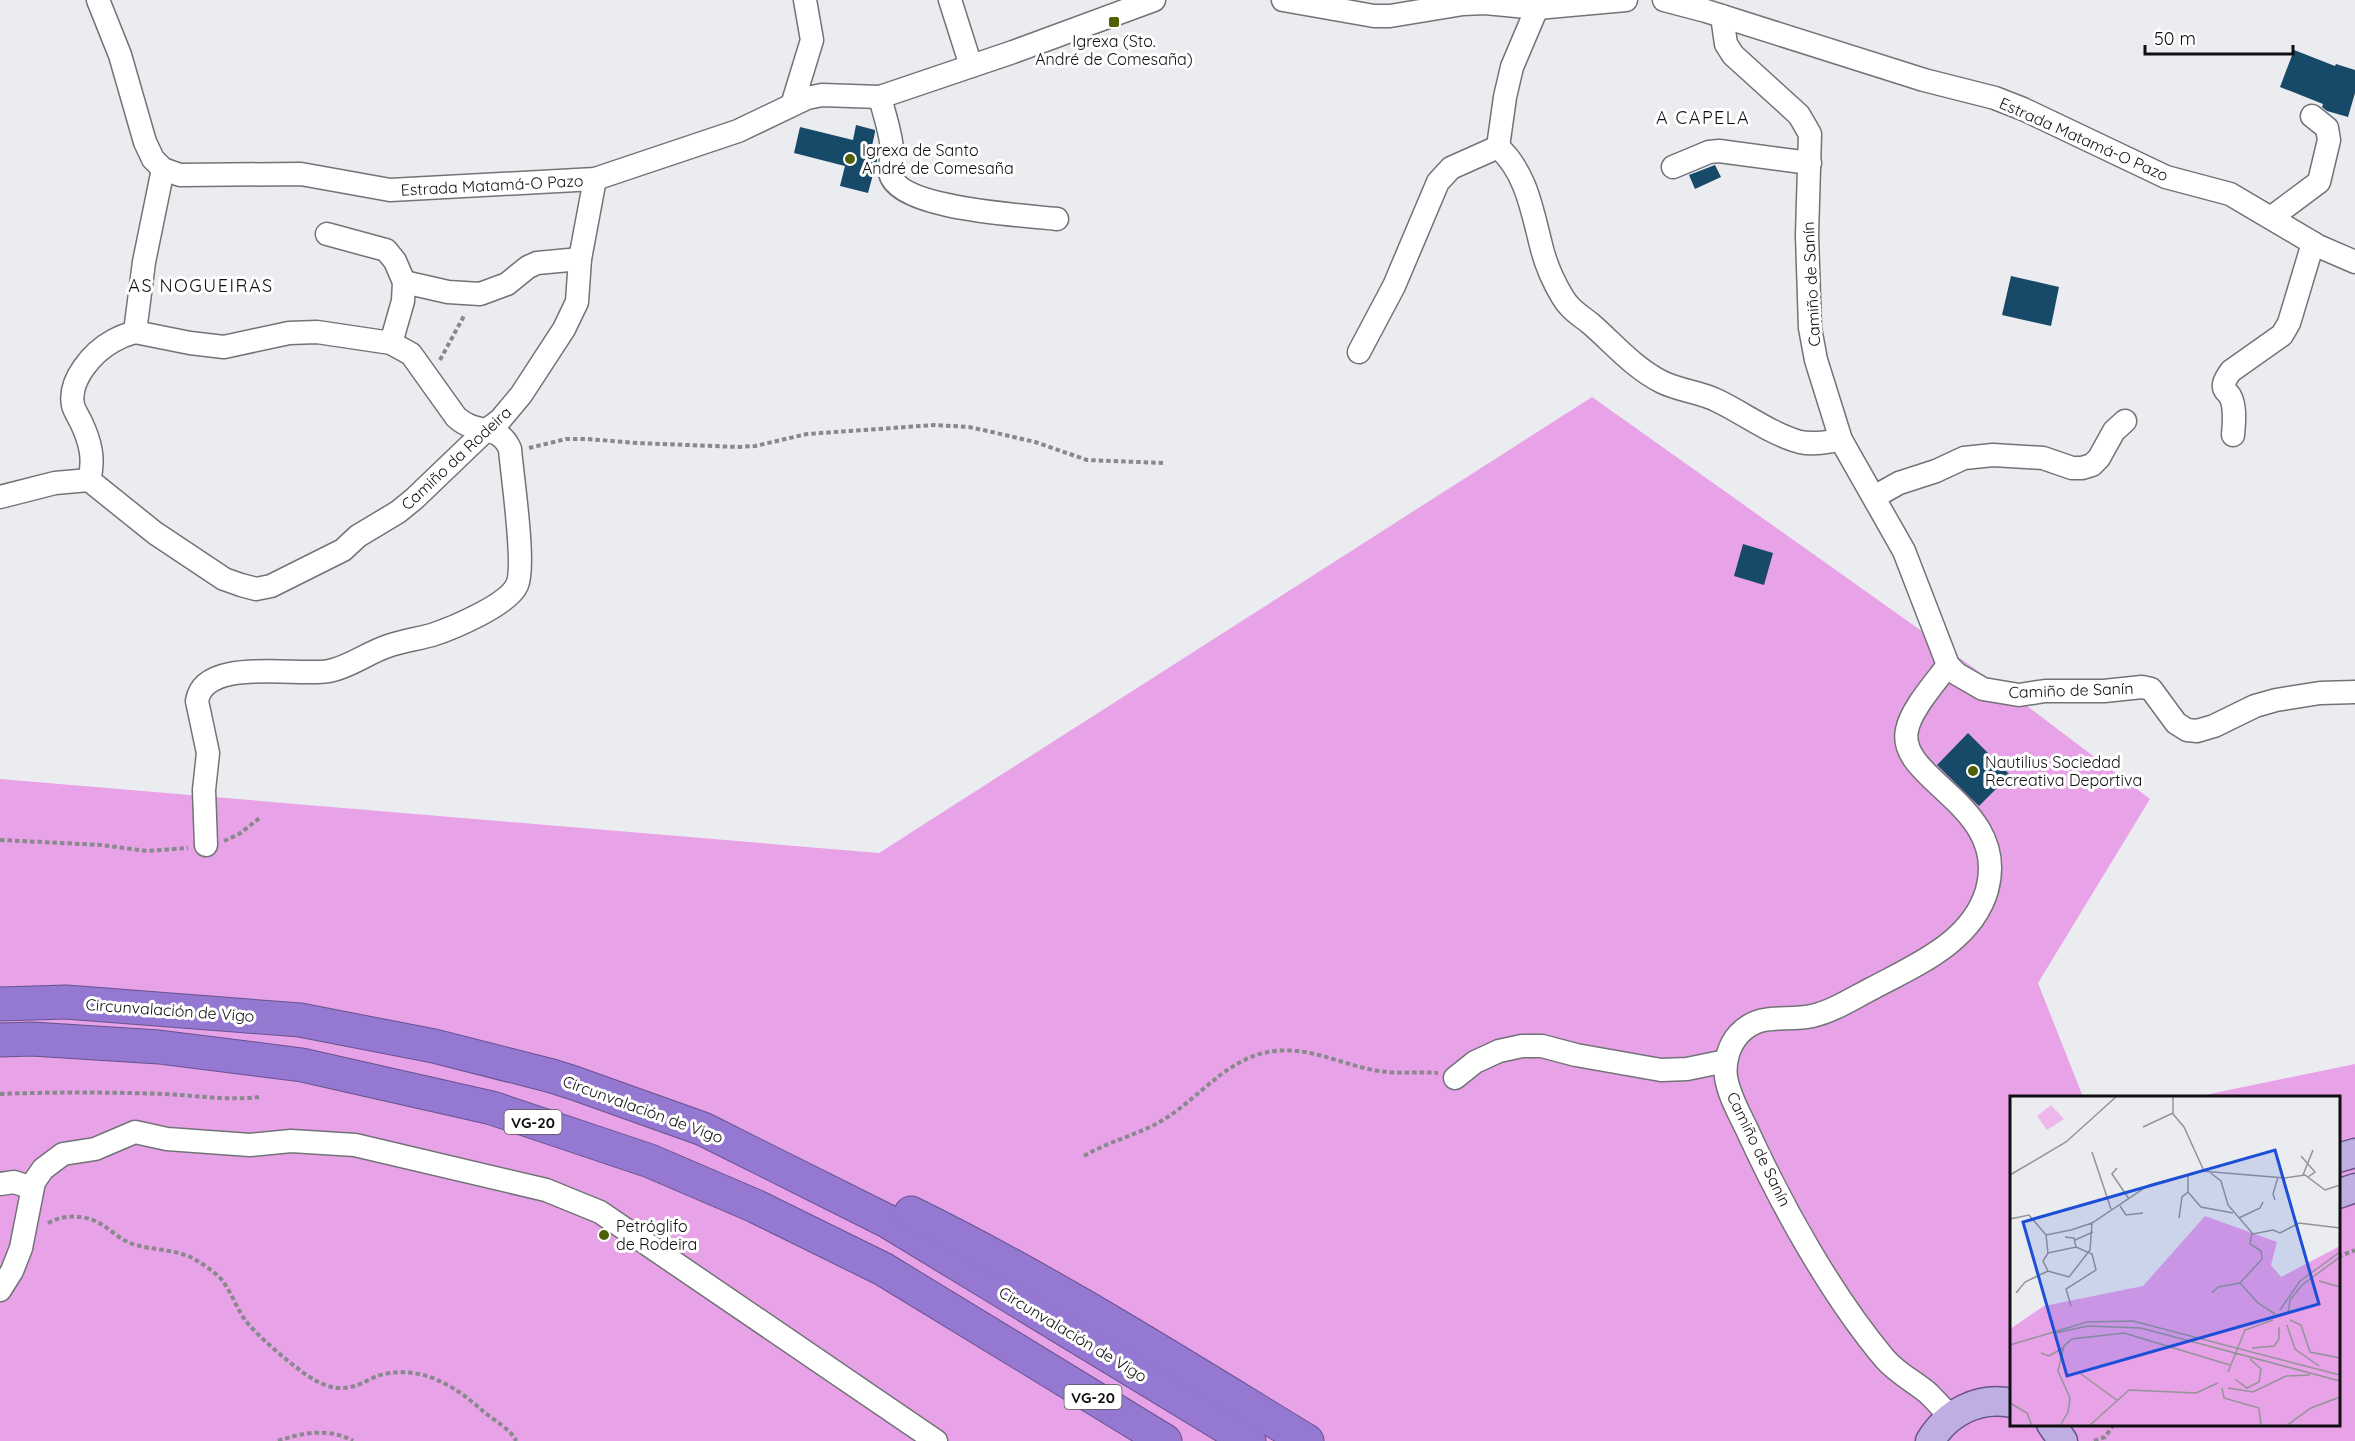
<svg xmlns="http://www.w3.org/2000/svg" width="2355" height="1441" font-family="Quicksand,sans-serif">
<style>
.forest{fill:#e8a2e7}
.building{fill:#174a68}
.lines{fill:none;stroke-linecap:round;stroke-linejoin:round}
.minor-casing{stroke:#727377;stroke-width:25}
.major-casing{stroke:#66538e;stroke-width:31}
.highway-casing{stroke:#66538e;stroke-width:35}
.path{stroke:#88898c;stroke-width:4;stroke-dasharray:4.5 3;stroke-linecap:butt}
.minor{stroke:#fff;stroke-width:22}
.major{stroke:#bfaee4;stroke-width:28}
.highway{stroke:#9578d2;stroke-width:33}
.poi-dot{fill:#4f6006;stroke:#fff;stroke-width:2}
.labels{text-anchor:middle;dominant-baseline:central;stroke-width:6;stroke-linejoin:round;paint-order:stroke}
.shield{fill:#fff;stroke:#575758;stroke-width:1.5}
.shield-label{font-size:15px;font-weight:bold;fill:#0f0f11}
.poi-label{font-size:16px;fill:#0f0f11;stroke:#fff;text-anchor:start}
.street-label{font-size:16px;fill:#0f0f11;stroke:#fff}
.neighbourhood-label{font-size:18px;letter-spacing:1.5px;fill:#0f0f11;stroke:#fff}
.inset-road{fill:none;stroke:#939497;stroke-width:1.5}
.view{fill:#1d4ed8;fill-opacity:0.15;stroke:#1d4ed8;stroke-width:3}
.inset-edge{fill:none;stroke:#0f0f11;stroke-width:3}
</style>
<rect width="100%" height="100%" fill="#ebecf0"/>
<polygon class="forest" points="1592,397 2023,703 2150,799 2038,983 2083,1097 2012,1098 2012,1424 2338,1424 2338,1098 2195,1097 2355,1064 2355,1441 0,1441 0,779 879,853"/>
<g class="building">
<polygon points="2294,50 2335,66 2336,64 2355,70 2355,93 2348,117 2327,111 2322,107 2323,104 2280,87"/>
<polygon points="856,125 875,130 875,132 872,146 878,147 876,172 874,171 868,193 840,186 845,166 794,153 800,127 853,140"/>
<polygon points="1715,165 1721,177 1695,189 1689,175"/>
<polygon points="2011,276 2059,287 2051,326 2002,315"/>
<polygon points="1743,544 1773,553 1764,585 1734,576"/>
<polygon points="1968,733 2010,775 1979,806 1937,765"/>
</g>
<g class="lines">
<g class="minor-casing">
<g id="minor">
<polyline points="98,0 120,55 145,142 153,159 163,169 180,175 301,174 390,190 595,179 738,131 807,98 822,95 880,97 1013,52 1154,0"/>
<polyline points="950,0 971,66"/>
<polyline points="1283,0 1374,16 1390,16 1463,4 1485,3 1537,8 1626,0"/>
<polyline points="1664,0 1706,11 1924,80 1995,98 2023,109 2166,177 2230,194 2318,246 2355,262"/>
<polyline points="1722,16 1726,44 1733,55 1799,115 1810,134 1807,235 1810,328 1816,360 1841,440 1904,551 1948,665 1957,674 1983,689 2019,695 2045,691 2104,691 2142,687 2151,689 2176,723 2187,730 2197,731 2214,726 2255,706 2276,700 2320,693 2355,692"/>
<path d="M880,97c4,17 11,35 12,53 0,8 -3,16 -2,23 8,37 134,42 167,46"/>
<polyline points="793,102 812,40 805,0"/>
<path d="M1498,147c28,25 34,63 43,98 4,17 12,36 21,51 7,13 18,19 29,28 23,20 43,44 71,58 18,9 39,10 56,19 27,13 53,33 82,41 14,3 27,0 41,-2"/>
<polyline points="1673,167 1709,152 1719,151 1810,163"/>
<polyline points="2272,217 2319,182 2329,140 2327,128 2312,116"/>
<polyline points="327,234 386,250 395,261 404,282 403,301 391,343"/>
<polyline points="404,282 448,292 480,294 507,284 528,267 537,263 580,259"/>
<path d="M135,332l55,11 34,4 65,-14 28,-1 74,11 20,11 45,63c22,20 42,5 54,32 2,26 16,117 7,136 -9,20 -64,43 -85,50 -15,4 -30,6 -44,11 -21,7 -38,21 -59,25 -31,6 -125,-15 -132,30l11,52 -4,37 2,55"/>
<polyline points="1359,352 1394,286 1438,182 1451,168 1498,147 1505,97 1512,67 1537,8"/>
<path d="M2233,435c1,-12 3,-28 -3,-39 -3,-5 -7,-5 -6,-12 1,-5 4,-9 7,-13l51,-36 7,-12 24,-80"/>
<polyline points="89,480 155,533 224,579 241,585 256,589 271,586 343,550 358,536 398,512 414,499 485,431 500,420 521,395 564,329 577,302 580,259 595,179"/>
<path d="M89,480c6,-21 1,-39 -8,-58 -3,-6 -7,-12 -8,-17 -5,-25 20,-53 40,-64 7,-4 15,-7 22,-9l9,-70 19,-93"/>
<polyline points="0,497 55,483 89,480"/>
<polyline points="1874,497 1899,483 1936,471 1964,458 1993,455 2043,458 2072,468 2082,468 2092,465 2099,458 2114,431 2125,421"/>
<path d="M1948,665c-12,17 -37,44 -41,65 -11,50 103,75 80,160 -15,52 -71,75 -114,98 -20,10 -39,23 -61,28 -26,6 -51,-5 -73,18 -10,11 -15,28 -13,43 3,20 15,39 23,57 34,74 83,162 136,225 13,15 29,22 44,35 7,7 14,15 21,22"/>
<polyline points="1455,1078 1475,1062 1499,1051 1522,1046 1542,1046 1576,1055 1661,1070 1687,1069 1726,1061"/>
<polyline points="0,1184 14,1182 32,1188"/>
<polyline points="0,1290 12,1271 21,1248 34,1182 43,1169 63,1154 95,1149 135,1132 167,1139 250,1145 291,1141 355,1145 546,1190 600,1212 936,1441"/>
</g>
</g>
<g class="major-casing">
<g id="major">
<polyline points="2338,1158 2355,1153"/>
<polyline points="2338,1194 2355,1188"/>
<polyline points="2051,1424 2063,1441"/>
<path d="M1930,1441c17,-28 48,-45 82,-38"/>
</g>
</g>
<g class="highway-casing">
<g id="highway">
<polyline points="0,1004 66,1002 300,1020 434,1046 552,1076 574,1083 703,1129 887,1221 1249,1441"/>
<polyline points="0,1040 32,1039 159,1047 302,1065 492,1108 650,1161 755,1206 883,1269 1165,1441"/>
<path d="M911,1213c137,67 266,149 396,228"/>
</g>
</g>
<g class="path">
<polyline points="440,360 465,314"/>
<polyline points="529,448 566,439 587,439 637,443 738,447 755,446 807,434 935,425 969,427 992,432 1035,442 1087,460 1163,463"/>
<polyline points="0,840 101,845 147,851 188,848"/>
<polyline points="224,841 239,834 261,817"/>
<path d="M0,1094c54,-2 108,-2 162,0 33,1 64,7 97,3"/>
<path d="M1084,1156c25,-15 54,-21 79,-36 38,-23 65,-64 112,-69 36,-4 65,13 99,19 22,5 42,1 64,3"/>
<path d="M48,1223c17,-9 39,-9 56,3 8,5 16,13 26,17 21,8 46,5 66,17 10,6 22,14 28,23 10,14 14,30 26,43 16,17 36,34 55,48 18,12 33,19 55,10 8,-3 16,-9 25,-10 38,-8 70,12 98,37 10,9 28,18 33,30"/>
<polyline points="2338,1257 2355,1250"/>
<path d="M278,1441c25,-9 52,-13 75,0"/>
<polyline points="2094,1441 2105,1437 2114,1424"/>
</g>
<use href="#minor" class="minor"/>
<use href="#major" class="major"/>
<use href="#highway" class="highway"/>
</g>
<g class="poi-dot">
<rect x="1108" y="16" width="12" height="12" rx="3"/>
<circle cx="850" cy="159" r="6"/>
<circle cx="1973" cy="771" r="6"/>
<circle cx="604" cy="1235" r="6"/>
</g>
<g class="labels">
<g class="shield">
<rect x="504.5" y="1110" width="57" height="24" rx="4.5"/>
<rect x="1064.5" y="1385" width="57" height="24" rx="4.5"/>
</g>
<g class="shield-label">
<text x="533" y="1122">VG-20</text>
<text x="1093" y="1397">VG-20</text>
</g>
<g class="poi-label">
<text x="1114" y="41" text-anchor="middle">Igrexa (Sto.<tspan x="1114" dy="18">André de Comesaña)</tspan></text>
<text x="862" y="150">Igrexa de Santo<tspan x="862" dy="18">André de Comesaña</tspan></text>
<text x="1985" y="762">Nautilius Sociedad<tspan x="1985" dy="18">Recreativa Deportiva</tspan></text>
<text x="616" y="1226">Petróglifo<tspan x="616" dy="18">de Rodeira</tspan></text>
</g>
<g class="street-label">
<text transform="translate(2084 139) rotate(24)">Estrada Matamá-O Pazo</text>
<text transform="translate(492 185) rotate(-3)">Estrada Matamá-O Pazo</text>
<text transform="translate(1811 284) rotate(-93)">Camiño de Sanín</text>
<text transform="translate(456 458) rotate(-43)">Camiño da Rodeira</text>
<text transform="translate(2071 690) rotate(-2)">Camiño de Sanín</text>
<text transform="translate(170 1010) rotate(4)">Circunvalación de Vigo</text>
<text transform="translate(643 1109) rotate(20)">Circunvalación de Vigo</text>
<text transform="translate(1759 1149) rotate(64)">Camiño de Sanín</text>
<text transform="translate(1073 1334) rotate(31)">Circunvalación de Vigo</text>
</g>
<g class="neighbourhood-label">
<text x="1703" y="117">A CAPELA</text>
<text x="201" y="285">AS NOGUEIRAS</text>
</g>
</g>
<g transform="translate(2010 1096)">
<rect width="330" height="330" fill="#ebecf0"/>
<path d="M41,9l13,14 -17,11 -10,-14z" fill="#edb7ec"/>
<path d="M195,120l72,26 -6,23 10,12 59,-31v180h-330v-97l34,-23 99,-20z" fill="#e8a2e7"/>
<path class="inset-road" d="M163,0v18l11,13 20,44M133,31l30,-14M82,56l19,57M291,60l14,16 -7,5M107,72l-5,6 17,25M198,75l13,10 7,24 25,29 20,-4 7,3 19,-10 41,5M0,79l56,-33 51,-46M293,79l10,-25M178,96l13,15 32,6M265,104l-2,-6 5,-17M110,110l6,9 17,-2M169,122l3,-21 6,-5v-16M229,122l21,-10 3,-6M0,123l19,-4 17,20 25,-5 21,-7 57,-38 52,-14 84,7 20,-3 20,15 15,-5M242,137l-2,11 11,7 1,8 -22,24 18,20 17,11M36,139l2,18 -5,8 5,10 21,6 21,-27 2,-27M55,141l9,1 2,9M65,144l18,-8M38,157l28,-6 16,7 4,16 -30,19 5,17M309,185l21,6M6,197l9,-11 23,-11M202,197l6,-6 22,-4M270,214l20,-29 40,-29M278,217l2,-13 12,-15 38,-28M280,224l11,5 9,27 30,6M277,229l8,24 24,17M45,237l33,-7 53,2 199,53M0,249l77,-23 46,-1 207,54M242,252l22,-2 5,-7v-12M31,257l8,3 14,-8M218,276l17,-42 28,-10M71,278l37,27M225,283l12,9 12,-6 2,-13 -11,-10M212,292l2,10 35,10 2,18M218,292l25,4 33,-16 24,-1M0,307l17,10 5,13M50,330l8,-14 2,-14 -12,-27 6,-25 8,-7 52,-6 106,32M79,330l40,-36 67,3 22,-10M276,330l25,-18 29,-11"/>
<path class="view" d="M265,54l44,154 -252,72 -44,-154z"/>
<rect width="330" height="330" class="inset-edge"/>
</g>
<path d="M2145 45v9h148v-9" fill="none" stroke="#0f0f11" stroke-width="3"/>
<text x="2154" y="45" font-size="18" fill="#0f0f11" stroke="#ffffff" stroke-width="4.5" paint-order="stroke">50 m</text>
</svg>
